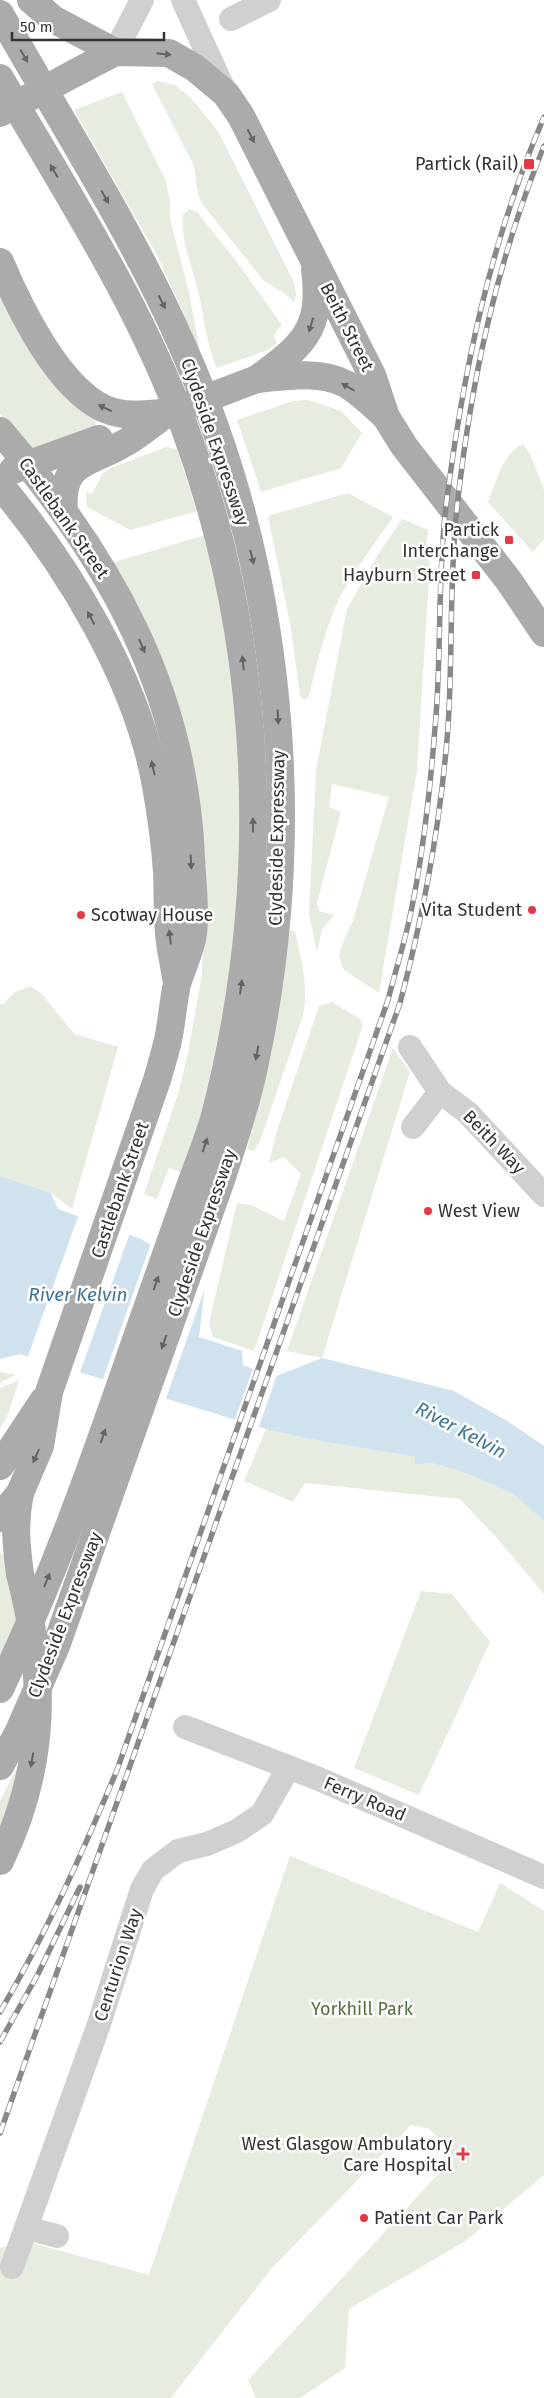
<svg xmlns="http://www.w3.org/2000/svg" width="544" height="2398" font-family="'Fira Sans',sans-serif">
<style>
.green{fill:#e6ecdf}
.water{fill:#cfe2ee}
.pier{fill:#fff}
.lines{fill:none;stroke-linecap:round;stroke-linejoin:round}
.minor{stroke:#d0d0d0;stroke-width:24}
.major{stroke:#ababab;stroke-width:28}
.rail-casing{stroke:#888;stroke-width:5.5}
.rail{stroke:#fff;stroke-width:4;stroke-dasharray:11;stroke-linecap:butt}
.major-bridge{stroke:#ababab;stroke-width:28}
.oneway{fill:#636363}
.poi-dot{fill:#e63946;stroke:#fff;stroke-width:2}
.labels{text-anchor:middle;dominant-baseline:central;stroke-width:5;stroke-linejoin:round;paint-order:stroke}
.poi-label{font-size:18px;fill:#333;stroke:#fff;text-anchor:end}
.street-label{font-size:18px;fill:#333;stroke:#fff}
.park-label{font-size:18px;fill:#56703f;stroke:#fff}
.water-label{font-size:19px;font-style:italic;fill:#3f7597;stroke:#fff}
</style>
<rect width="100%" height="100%" fill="#fff"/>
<g class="green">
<path d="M158,81l17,4 17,14 27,34 75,149 2,13 -2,7 -10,-9 -20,-12 -61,-76c-9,-14 -5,-26 -10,-41l-41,-80z"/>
<polygon points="122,92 166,181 170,203 170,219 189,292 200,351 157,255 74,110"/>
<path d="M189,209l8,3 43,54 42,59 -8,10 3,9 -12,7 -48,17c-11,-25 -13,-51 -19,-78 -6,-24 -18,-50 -15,-75z"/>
<polygon points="0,288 95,416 96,424 94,428 32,451 0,414"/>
<polygon points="308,400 341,411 362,433 341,468 261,492 237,420 293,401"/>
<path d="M523,444l7,10 14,36v49l-11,13 -45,-50c8,-19 15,-50 35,-58z"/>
<polygon points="166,447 177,449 197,511 130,530 87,507 86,492 92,494 103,473 111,468"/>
<path d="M348,493l45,24c-18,26 -38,52 -53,80 -15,31 -23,66 -31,99l-4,4 -5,-4 -9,-68 -23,-112z"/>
<polygon points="402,519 428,530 425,558 430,561 417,770 379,993 344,970 339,957 341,947 353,921 389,797 332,784 329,807 341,812 317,903 319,911 334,915 322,929 317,952 309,914 316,770 347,609 377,556"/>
<path d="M205,535c43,174 49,345 9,521 -9,42 -16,77 -33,116l-12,-4 -12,31 -13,-5 35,-103 9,-38 14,-79 3,-77 -93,-334z"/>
<path d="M290,930l5,1c6,29 14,55 8,84l-43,126 -6,10 -7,-2 25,-98z"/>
<polygon points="30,986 41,993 74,1034 118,1047 72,1209 51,1193 0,1176 0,1003 3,1005 15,992"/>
<polygon points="332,1002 360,1019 363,1025 254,1351 213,1337 209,1323 237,1203 251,1205 284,1221 301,1174 284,1157 269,1163 276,1134 319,1006"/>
<polygon points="393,1048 410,1072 322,1358 287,1351"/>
<polygon points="0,1372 16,1375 1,1382 0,1388 19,1380 8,1414 0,1429"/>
<polygon points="266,1429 304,1438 415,1457 415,1465 431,1463 457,1470 492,1484 513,1494 544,1521 544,1594 497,1538 460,1499 305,1483 293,1502 244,1481"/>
<polygon points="0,1553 8,1559 22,1615 0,1666"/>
<polygon points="421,1591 452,1594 490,1642 419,1795 354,1768"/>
<polygon points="26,1750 0,1842 0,1801"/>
<polygon points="290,1856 478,1932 500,1883 544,1911 544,2175 464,2242 349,2309 345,2368 300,2398 256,2398 248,2380 454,2157 430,2129 411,2125 272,2268 171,2398 0,2398 0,2248 28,2242 149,2275"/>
</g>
<polygon class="water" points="0,1176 51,1193 58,1209 141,1239 206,1277 199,1337 242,1351 243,1365 274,1377 322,1358 454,1391 509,1422 544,1446 544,1521 513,1494 492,1484 457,1470 431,1463 415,1465 415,1457 304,1438 266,1429 20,1354 0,1359"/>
<g class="pier">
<polygon points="79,1214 130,1233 79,1375 27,1359"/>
<polygon points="151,1243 209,1277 165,1401 102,1382"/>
<polygon points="254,1366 274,1374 278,1372 258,1429 234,1422"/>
</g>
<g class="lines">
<g class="minor">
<polyline points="183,0 226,94"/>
<polyline points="231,19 269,0"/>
<polyline points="115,52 142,0"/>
<polyline points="410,1047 440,1092 468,1113 544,1195"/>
<polyline points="413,1127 440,1092"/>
<polyline points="185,1727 319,1779 544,1877"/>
<polyline points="26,2228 57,2236"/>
<polyline points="12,2267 99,2024 142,1889 153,1870 178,1851 207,1844 237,1831 262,1814 289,1767"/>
</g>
<g class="major">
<polyline points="31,0 53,19 115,52"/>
<path d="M0,14c62,109 131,216 182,331 101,225 124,482 72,722 -8,39 -21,76 -33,113l-165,466 -38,87 -18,33"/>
<polyline points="75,73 115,52 169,53 195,68 226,94 241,116 372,375 386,417 404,446 509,581 544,633"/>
<path d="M0,78c66,114 139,225 184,348 82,221 90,465 30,693 -7,24 -17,48 -26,73 -17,48 -34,97 -51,145 -41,119 -83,238 -137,352"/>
<path d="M0,262c19,45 58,126 105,147 21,9 43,5 65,3"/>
<path d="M257,379c45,-33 66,-49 58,-109"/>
<path d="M258,379c28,-3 62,-9 88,5 15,9 27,21 39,32"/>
<path d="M0,431c108,125 184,258 191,426 1,25 5,52 2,76 -2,17 -11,34 -16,51 -4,18 -5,37 -9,56 -3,13 -7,26 -11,40l-108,312 -9,54 -20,47 -20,25"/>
<polyline points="13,470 99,439"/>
<path d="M0,485c68,81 138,196 156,301 5,28 9,57 11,86 1,20 0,41 2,61 1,15 5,30 7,45"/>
<path d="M64,512c-4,-51 22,-47 57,-67 16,-8 30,-21 45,-31"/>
<polyline points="0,1466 43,1401"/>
<path d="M20,1493c-6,30 -4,51 0,81"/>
</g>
<g class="rail-casing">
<g id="rail">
<path d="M0,2012c46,-78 82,-158 117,-242l271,-770c7,-27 15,-53 21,-79 14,-63 21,-129 26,-193 7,-74 2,-148 11,-222 17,-134 44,-264 98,-389"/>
<polyline points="0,2042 38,1974 80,1887"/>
<path d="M0,2133l400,-1130c24,-90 41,-183 48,-276 5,-73 1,-147 9,-220 14,-126 39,-243 87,-361"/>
</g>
</g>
<use href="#rail" class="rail"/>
<g class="major-bridge">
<polyline points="0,113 75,73"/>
<polyline points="170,412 257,379"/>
<path d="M0,1861c47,-96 46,-187 20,-287"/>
</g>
</g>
<defs><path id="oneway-solid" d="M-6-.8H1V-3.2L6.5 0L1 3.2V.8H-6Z" transform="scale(1.25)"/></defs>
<g class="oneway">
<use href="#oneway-solid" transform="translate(164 54) rotate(6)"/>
<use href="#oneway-solid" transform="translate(24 56) rotate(60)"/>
<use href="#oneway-solid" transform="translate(251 136) rotate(63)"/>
<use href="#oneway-solid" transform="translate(54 171) rotate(-121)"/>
<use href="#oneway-solid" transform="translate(105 197) rotate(61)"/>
<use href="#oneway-solid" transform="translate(162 302) rotate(63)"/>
<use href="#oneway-solid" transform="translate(311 325) rotate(107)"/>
<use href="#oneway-solid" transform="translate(348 387) rotate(-150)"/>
<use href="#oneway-solid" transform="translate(105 408) rotate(-155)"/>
<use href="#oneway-solid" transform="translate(252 557) rotate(76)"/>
<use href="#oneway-solid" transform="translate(91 618) rotate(-118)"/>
<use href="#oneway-solid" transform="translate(142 646) rotate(67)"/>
<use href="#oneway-solid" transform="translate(243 663) rotate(-96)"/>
<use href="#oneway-solid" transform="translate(278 717) rotate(87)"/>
<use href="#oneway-solid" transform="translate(153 768) rotate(-103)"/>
<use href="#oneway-solid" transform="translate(253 825) rotate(-90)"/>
<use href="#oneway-solid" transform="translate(191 862) rotate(87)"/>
<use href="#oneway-solid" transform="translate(170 937) rotate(-97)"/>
<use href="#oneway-solid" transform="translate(241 987) rotate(-82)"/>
<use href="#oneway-solid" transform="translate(257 1053) rotate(101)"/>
<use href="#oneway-solid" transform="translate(205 1145) rotate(-71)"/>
<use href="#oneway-solid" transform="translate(156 1283) rotate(-71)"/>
<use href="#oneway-solid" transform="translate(164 1342) rotate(110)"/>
<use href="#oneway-solid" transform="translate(103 1436) rotate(-71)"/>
<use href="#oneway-solid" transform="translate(36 1456) rotate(114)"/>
<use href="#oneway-solid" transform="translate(47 1580) rotate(-68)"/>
<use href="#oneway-solid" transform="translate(32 1760) rotate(100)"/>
</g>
<g class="poi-dot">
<rect x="523" y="158" width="12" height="12" rx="2.5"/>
<rect x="504" y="535" width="10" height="10" rx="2.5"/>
<rect x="471" y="570" width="10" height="10" rx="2.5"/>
<circle cx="532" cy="910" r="5"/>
<circle cx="81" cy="915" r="5"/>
<circle cx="428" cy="1211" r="5"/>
<path d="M460.5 2146.5h5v5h5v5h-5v5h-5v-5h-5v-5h5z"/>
<circle cx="364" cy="2218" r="5"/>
</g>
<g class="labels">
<g class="poi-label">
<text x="518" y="164">Partick (Rail)</text>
<text x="499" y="530">Partick<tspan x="499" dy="21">Interchange</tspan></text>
<text x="466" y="575">Hayburn Street</text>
<text x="522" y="910">Vita Student</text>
<text x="91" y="915" text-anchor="start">Scotway House</text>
<text x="438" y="1211" text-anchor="start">West View</text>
<text x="452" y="2144">West Glasgow Ambulatory<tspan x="452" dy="21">Care Hospital</tspan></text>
<text x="374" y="2218" text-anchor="start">Patient Car Park</text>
</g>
<g class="street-label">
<text transform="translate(347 327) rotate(63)">Beith Street</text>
<text transform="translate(215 442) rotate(71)">Clydeside Expressway</text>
<text transform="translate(64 518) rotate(55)">Castlebank Street</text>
<text transform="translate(277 838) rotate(-89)">Clydeside Expressway</text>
<text transform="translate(494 1142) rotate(46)">Beith Way</text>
<text transform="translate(120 1190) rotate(-71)">Castlebank Street</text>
<text transform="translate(202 1233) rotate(-71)">Clydeside Expressway</text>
<text transform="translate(65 1615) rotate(-69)">Clydeside Expressway</text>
<text transform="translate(365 1799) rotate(23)">Ferry Road</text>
<text transform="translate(118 1965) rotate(-72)">Centurion Way</text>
</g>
<g class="park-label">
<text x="362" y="2009">Yorkhill Park</text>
</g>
<g class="water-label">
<text x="78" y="1294">River Kelvin</text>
<text transform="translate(461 1430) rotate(28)">River Kelvin</text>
</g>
</g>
<path d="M12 32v8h152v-8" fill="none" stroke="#333333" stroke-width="2.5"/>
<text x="20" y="32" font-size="15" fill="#333333" stroke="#ffffff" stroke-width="4" paint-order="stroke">50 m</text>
</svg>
